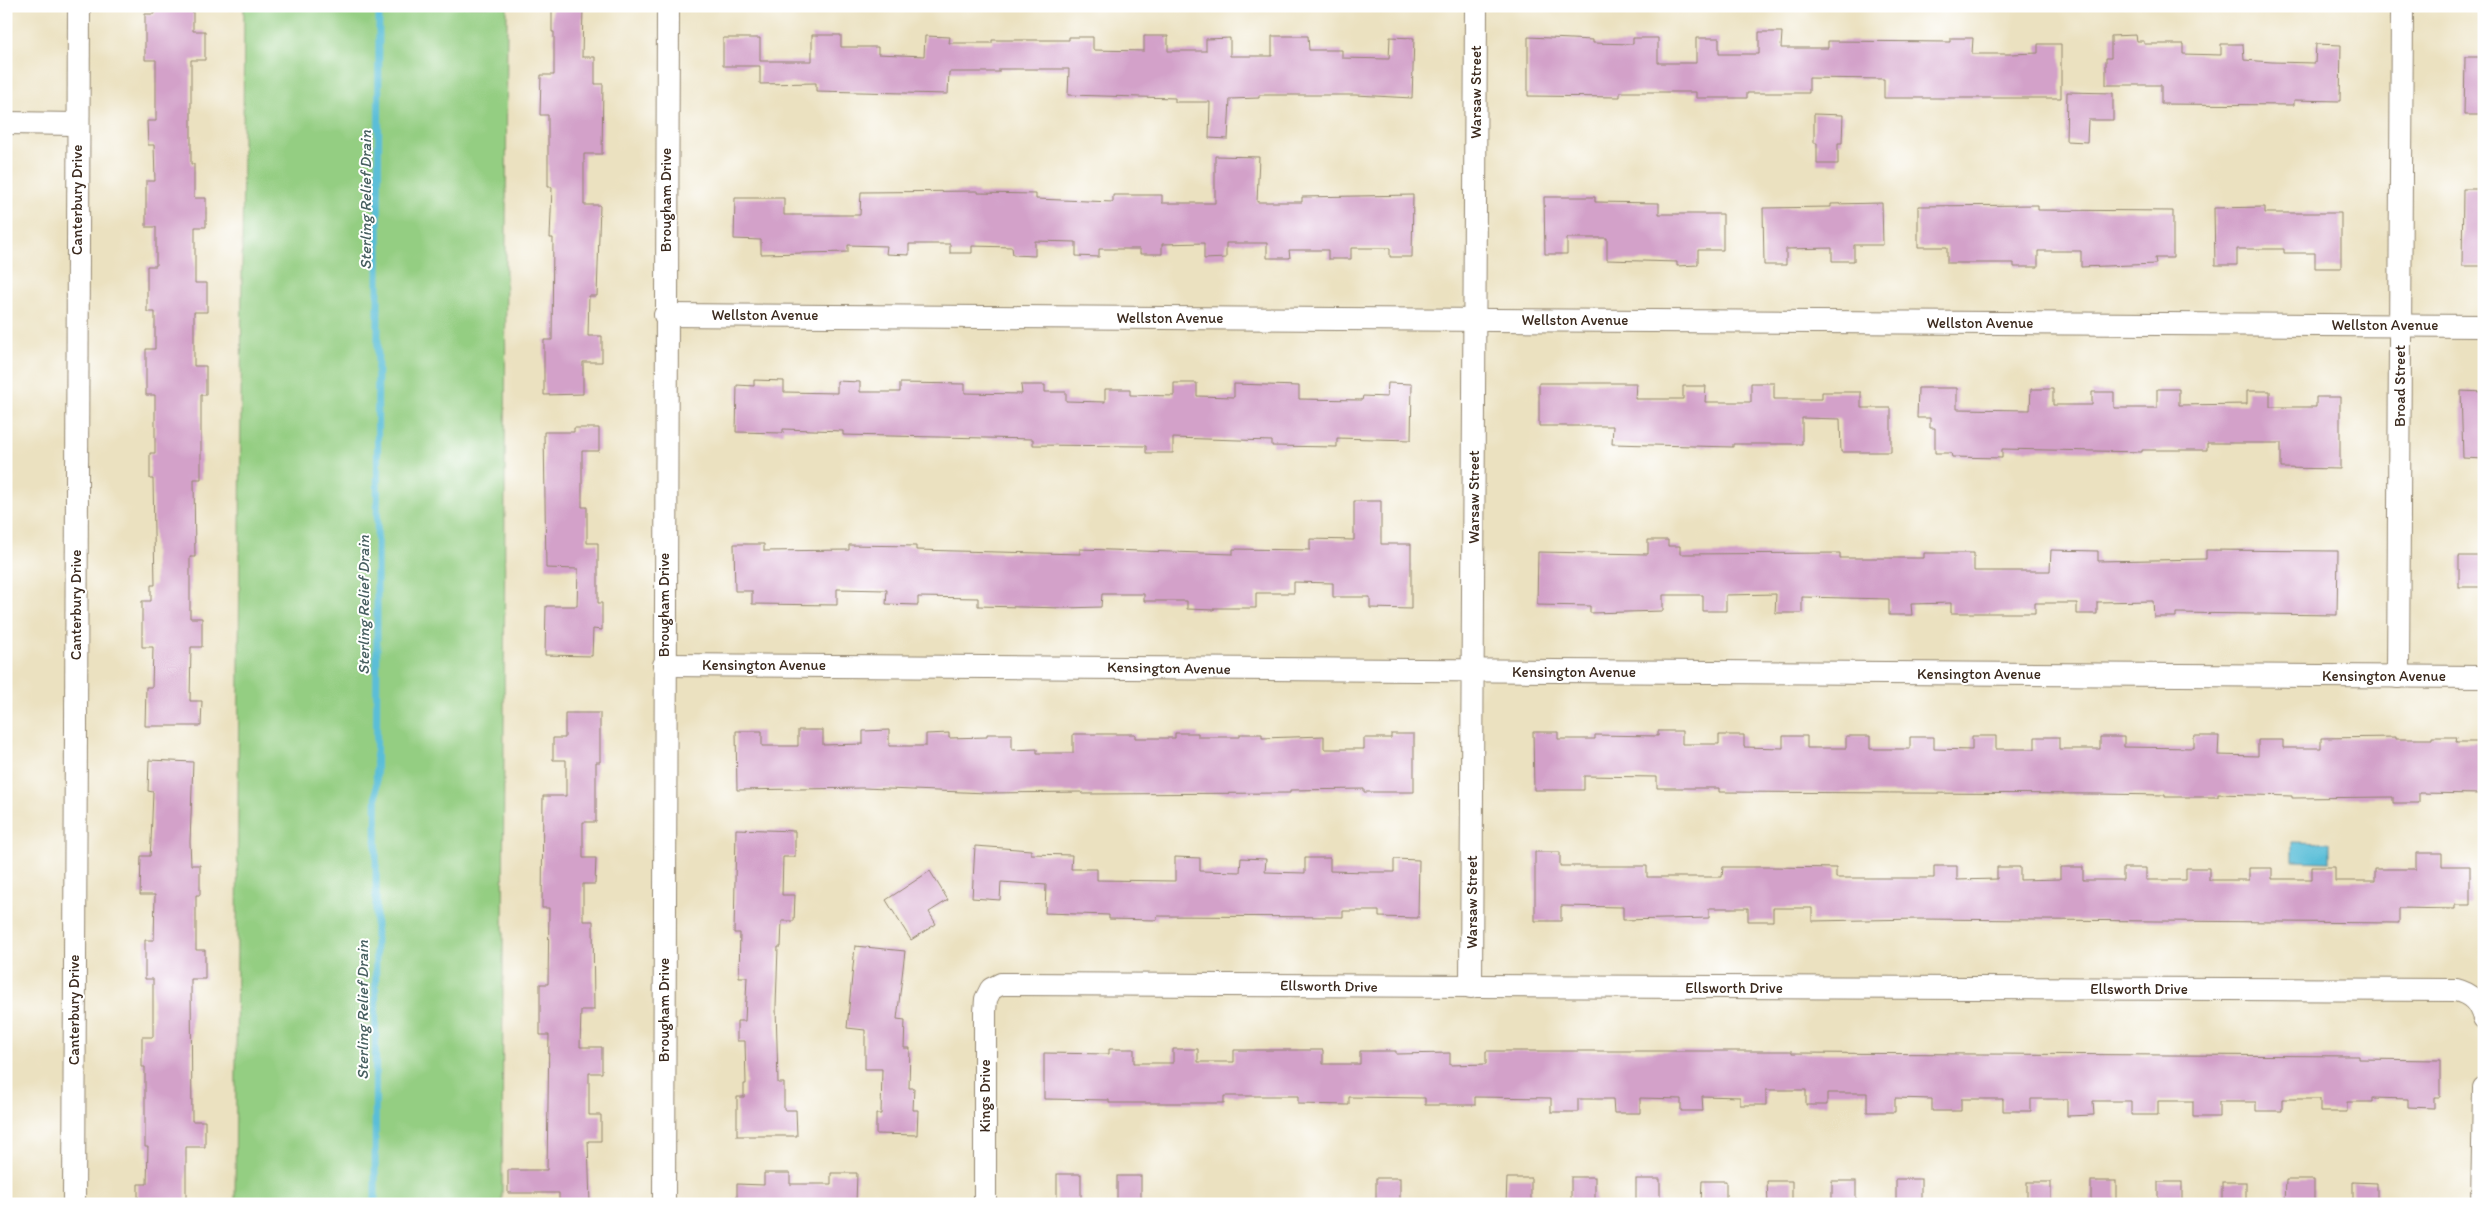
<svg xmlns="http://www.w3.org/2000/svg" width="2490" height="1210" font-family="Itim,sans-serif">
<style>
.green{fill:#94ce82;stroke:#687c50}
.water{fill:#5abed8;stroke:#4a747b}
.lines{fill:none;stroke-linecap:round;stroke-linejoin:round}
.stream{stroke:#5abed8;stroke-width:7}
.building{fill:#d3a1c9}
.minor-casing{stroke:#93866f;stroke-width:24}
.minor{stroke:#fff;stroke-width:22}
.labels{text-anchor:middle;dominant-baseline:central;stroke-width:4;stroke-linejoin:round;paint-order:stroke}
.street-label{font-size:15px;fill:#3b2a1e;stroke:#fff}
.water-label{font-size:16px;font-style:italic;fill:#465e5f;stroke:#fff}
</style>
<rect width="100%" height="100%" fill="#fff"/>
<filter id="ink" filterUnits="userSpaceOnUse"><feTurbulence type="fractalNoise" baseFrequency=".02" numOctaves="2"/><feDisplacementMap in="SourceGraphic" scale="10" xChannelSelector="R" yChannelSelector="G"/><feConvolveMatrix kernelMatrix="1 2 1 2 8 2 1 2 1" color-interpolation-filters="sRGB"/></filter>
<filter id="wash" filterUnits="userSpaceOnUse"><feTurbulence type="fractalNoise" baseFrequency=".0096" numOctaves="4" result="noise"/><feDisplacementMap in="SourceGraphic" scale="20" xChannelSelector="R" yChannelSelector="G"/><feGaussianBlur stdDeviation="1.12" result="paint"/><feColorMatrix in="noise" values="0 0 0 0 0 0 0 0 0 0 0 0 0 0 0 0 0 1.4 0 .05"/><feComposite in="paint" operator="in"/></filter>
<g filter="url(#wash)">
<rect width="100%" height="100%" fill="#ebe1c0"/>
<polygon class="green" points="244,6 507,6 502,1204 235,1204"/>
<polygon class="water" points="2292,842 2330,843 2330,862 2292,861"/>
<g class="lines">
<polyline class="stream" points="375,1204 379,6"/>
</g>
<g id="blocks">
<g class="building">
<polygon points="154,6 193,6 193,31 205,31 205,60 191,60 191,164 194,164 194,198 206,198 206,227 195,227 195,283 207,283 207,312 194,312 194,366 206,366 206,395 201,395 201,479 194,479 195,557 190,557 190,618 202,618 202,647 191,647 190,701 202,701 201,726 145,726 146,687 152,687 153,647 142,647 142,601 151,601 151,585 155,585 153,479 150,479 150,453 155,453 155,395 146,395 146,349 155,349 155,312 147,312 147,266 156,266 156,227 146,227 146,181 155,181 154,145 148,145 147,121 156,121 156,60 145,60 145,14 154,14"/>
<polygon points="552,6 583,6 582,57 595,57 595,84 603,84 602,154 584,154 584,205 600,205 597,296 589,296 588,336 602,336 602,362 583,362 583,394 544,395 544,340 552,340 553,238 550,238 552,187 548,187 548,115 540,115 541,75 554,75 554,32 552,32"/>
<polygon points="1759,32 1782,32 1781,48 1828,48 1828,41 1950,42 1950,38 1973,38 1972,54 2010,54 2038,53 2038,44 2061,44 2061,98 1884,98 1884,79 1809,78 1809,93 1747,93 1747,98 1696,98 1696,92 1620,92 1620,97 1528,96 1528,37 1593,40 1593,43 1633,44 1633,38 1658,38 1658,63 1696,63 1696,38 1719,38 1719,54 1759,54"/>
<polygon points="812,35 841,35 841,47 878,47 878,54 924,56 925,36 950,37 949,43 992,43 992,40 1069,40 1069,37 1093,37 1093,50 1144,51 1144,36 1168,36 1168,51 1206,51 1206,39 1230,38 1230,56 1272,56 1272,36 1308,36 1309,50 1342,50 1342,58 1389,59 1390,37 1414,38 1412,98 1356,95 1259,95 1259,98 1230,99 1228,139 1209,138 1210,102 1175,102 1175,98 1068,95 1069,69 999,69 999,72 949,72 948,94 816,91 816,83 760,84 760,66 723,66 723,38 760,38 760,61 812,61"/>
<polygon points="2136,35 2137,41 2144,41 2144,44 2183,44 2183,54 2221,55 2221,44 2243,44 2244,60 2272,62 2315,63 2316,44 2341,45 2340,101 2294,100 2294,105 2161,104 2161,85 2106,85 2106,58 2111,58 2111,36"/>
<polygon points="2465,57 2484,57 2484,115 2464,115"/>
<polygon points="2067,92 2113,93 2113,120 2088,120 2087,142 2066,141"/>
<polygon points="1814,114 1843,115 1842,143 1838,143 1838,164 1817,164 1817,143 1814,143"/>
<polygon points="1215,156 1259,157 1257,202 1302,202 1302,197 1413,195 1412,257 1390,257 1390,248 1351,248 1351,259 1328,259 1328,250 1289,250 1290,258 1267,258 1267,243 1226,243 1226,258 1204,259 1204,243 1162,244 1162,254 1140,254 1140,249 1099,249 1099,257 1076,256 1076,242 1035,241 1035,256 1013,255 1012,247 972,246 972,253 950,253 950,244 909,244 909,255 886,254 887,246 848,245 848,252 761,254 761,240 734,239 735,198 784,198 784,215 860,215 861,192 978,191 978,193 1036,194 1036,199 1113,202 1113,195 1162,195 1162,203 1215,203"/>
<polygon points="2463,189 2484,189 2484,266 2462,266"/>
<polygon points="1544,197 1595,197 1595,202 1659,203 1659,214 1723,214 1723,250 1698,250 1698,265 1677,266 1677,262 1607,260 1607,238 1567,238 1567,254 1545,254"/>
<polygon points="1882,203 1883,245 1854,245 1854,261 1832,261 1832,248 1786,249 1786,265 1764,265 1763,208 1831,207 1831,204"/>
<polygon points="2038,205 2038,210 2173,211 2173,258 2155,258 2156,264 2081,267 2081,251 2038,251 2038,267 2014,267 2014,263 1947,263 1947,247 1918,247 1918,206"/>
<polygon points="2265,207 2265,213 2341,213 2341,268 2315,268 2315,253 2284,253 2284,249 2237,249 2237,265 2215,265 2214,208"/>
<polygon points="754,380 784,381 784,392 837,393 837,381 860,382 860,392 900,392 900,383 965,384 965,393 1022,394 1021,385 1045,385 1045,392 1066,392 1066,401 1105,402 1105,389 1130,389 1130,395 1174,396 1174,383 1197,383 1197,396 1234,397 1234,384 1299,386 1299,399 1362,400 1363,396 1387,397 1388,383 1412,384 1411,440 1337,438 1337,447 1272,446 1272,441 1173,438 1173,453 1146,453 1146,446 1033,445 1033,439 843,435 843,431 783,429 783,433 736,432 737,385 754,386"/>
<polygon points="1539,383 1636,383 1635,399 1683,399 1683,386 1706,386 1705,402 1751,402 1751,383 1774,383 1774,399 1822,399 1822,392 1861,392 1861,408 1891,408 1891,452 1841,452 1840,419 1802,418 1802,444 1733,444 1733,447 1612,444 1613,426 1539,426"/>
<polygon points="1918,388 1957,388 1957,409 2030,410 2031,389 2053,389 2053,405 2092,405 2092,392 2114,392 2114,408 2157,408 2157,389 2179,389 2179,405 2247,404 2247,391 2270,391 2270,407 2316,407 2316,397 2340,397 2340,469 2281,468 2281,443 2207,443 2207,450 2142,450 2142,452 2002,449 2002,458 1952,457 1951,453 1935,453 1935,428 1930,428 1930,418 1917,418"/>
<polygon points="2461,391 2484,392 2484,459 2463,458"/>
<polygon points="574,428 599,428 599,451 582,451 582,507 587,507 587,543 598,543 598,603 602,603 602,630 593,629 592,656 545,655 546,606 577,606 578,569 546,568 544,432 574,432"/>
<polygon points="1354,501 1381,501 1381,544 1411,544 1411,609 1370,608 1370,597 1333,597 1333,583 1294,582 1294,593 1256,593 1256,608 1214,608 1214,610 1187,609 1187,601 1144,601 1144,594 1102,594 1101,607 1065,608 978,606 978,598 918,597 918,605 886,604 887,590 837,589 837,605 752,604 752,591 735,591 734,544 764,544 764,551 849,550 849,545 916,546 916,550 1080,554 1080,549 1233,554 1233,549 1310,550 1310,539 1354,540"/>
<polygon points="1648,540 1668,540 1668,546 1680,546 1680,554 1840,553 1840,558 1924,558 1924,553 1974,553 1974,571 2050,571 2051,550 2098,551 2098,561 2206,559 2206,550 2338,551 2337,615 2176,613 2176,617 2154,617 2153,601 2097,602 2097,614 2077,614 2077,603 2035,603 2035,613 1951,613 1951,603 1911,604 1912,615 1889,615 1889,599 1802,597 1802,613 1775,613 1776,594 1726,595 1726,611 1703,611 1703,595 1663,595 1663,611 1590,613 1590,606 1537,605 1538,552 1648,554"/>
<rect x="2459" y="556" width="25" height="31"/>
<polygon points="565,713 600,713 600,762 596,762 596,822 583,822 583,858 596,858 595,884 583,884 583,921 593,921 594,1010 581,1010 580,1047 602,1047 602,1073 589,1073 589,1115 601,1115 601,1141 588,1141 590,1204 559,1204 559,1193 508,1193 508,1170 547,1170 549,1035 540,1035 540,984 548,984 549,908 542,908 543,796 566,796 566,760 553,760 553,738 565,738"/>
<polygon points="798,730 823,730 823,745 863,744 863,731 889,730 889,746 926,746 926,734 949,733 949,738 987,737 987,734 1012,734 1012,750 1037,749 1037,753 1073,753 1073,734 1135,734 1135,738 1175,738 1175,733 1198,733 1198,737 1240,737 1240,734 1262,734 1262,738 1324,736 1324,749 1364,749 1364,738 1391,738 1391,734 1414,734 1414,792 1364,792 1364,789 1290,790 1290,793 1082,794 1082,792 987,793 863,788 737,790 736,731 762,731 762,746 798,746"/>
<polygon points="1658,731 1682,731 1682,744 1719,744 1719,735 1744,735 1744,747 1783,748 1783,736 1807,736 1807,748 1846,748 1846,736 1870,736 1870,749 1910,749 1910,737 1934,737 1934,749 1972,750 1972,736 1996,736 1996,749 2035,749 2035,737 2059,737 2059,749 2100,749 2100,737 2124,737 2124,747 2194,748 2194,736 2219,736 2218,755 2258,756 2258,740 2283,740 2283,748 2321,748 2321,738 2396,737 2396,739 2432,739 2432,737 2457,737 2456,742 2483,742 2483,794 2419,793 2419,803 2393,803 2393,797 2292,798 2292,796 2218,794 2218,797 2165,797 2165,795 2099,794 1719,792 1719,788 1657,788 1657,777 1584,776 1584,790 1534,790 1533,732 1558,732 1558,739 1595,739 1595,735 1658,736"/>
<polygon points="149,760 193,762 190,842 191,865 200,865 200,895 196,895 196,950 205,950 205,979 191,979 192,1121 205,1121 205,1147 186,1147 186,1204 138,1204 138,1184 147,1184 148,1147 145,1147 145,1067 142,1067 142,1037 153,1037 153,979 145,979 145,940 154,940 155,895 140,895 141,856 150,856 151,842 153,792 148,791"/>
<polygon points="736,829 795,831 795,857 783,857 782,895 795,895 794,921 782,921 781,947 778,947 776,1006 778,1083 784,1083 784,1110 796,1110 797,1136 737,1136 737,1097 744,1097 744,1084 746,1084 745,1041 737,1041 737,1021 745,1021 747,977 739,977 740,933 734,933"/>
<polygon points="975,846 1031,850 1031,854 1072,855 1071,869 1097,869 1097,880 1175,881 1175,857 1200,858 1200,871 1240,872 1241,858 1266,859 1265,872 1305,873 1305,858 1330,858 1330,871 1368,872 1394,872 1394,859 1419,860 1418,918 1379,917 1379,911 1343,911 1343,917 1157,916 1157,920 1109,919 1109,915 1045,913 1046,885 1001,882 1000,900 972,898"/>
<polygon points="1535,852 1560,852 1560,866 1647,866 1647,877 1722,877 1723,867 1773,867 1836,868 1836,878 1934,878 1934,866 1957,866 1957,880 1997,879 1997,867 2020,867 2020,880 2060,879 2060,867 2083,867 2083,880 2123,880 2123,868 2146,868 2146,880 2186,880 2186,868 2209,868 2209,880 2249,880 2249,868 2272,868 2272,879 2312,879 2312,867 2335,867 2335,881 2375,881 2375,869 2416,869 2416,853 2442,853 2442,866 2470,866 2470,905 2455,905 2455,909 2399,908 2399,923 1919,919 1812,921 1812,908 1773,908 1773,921 1748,921 1748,908 1709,908 1709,918 1623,920 1623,907 1561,906 1561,921 1535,921"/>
<polygon points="930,871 948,900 929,912 936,924 911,940 886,900"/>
<polygon points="855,946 905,951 897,1019 905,1020 904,1048 910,1048 909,1088 914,1088 913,1110 918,1110 917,1135 876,1134 876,1114 881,1114 882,1069 865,1069 865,1030 847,1028"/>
<polygon points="1109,1049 1134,1049 1134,1063 1173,1063 1173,1049 1198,1049 1198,1062 1234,1062 1234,1050 1323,1050 1323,1064 1360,1064 1360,1051 1396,1051 1396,1054 1450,1053 1450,1065 1486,1064 1486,1051 1792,1051 1792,1053 2359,1056 2359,1059 2440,1060 2440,1097 2434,1097 2434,1108 2408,1107 2408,1099 2373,1098 2373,1102 2347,1102 2347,1112 2320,1112 2320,1099 2282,1099 2282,1111 2256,1111 2256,1102 2219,1102 2219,1117 2193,1117 2193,1101 2158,1101 2158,1115 2131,1115 2131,1101 2093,1101 2094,1115 2067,1116 2067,1099 2031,1099 2031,1111 2003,1111 2003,1099 1961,1099 1961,1111 1932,1111 1932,1099 1895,1098 1895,1112 1867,1112 1867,1093 1827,1093 1827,1105 1806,1105 1806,1090 1766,1090 1766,1105 1740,1105 1740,1097 1702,1096 1703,1111 1681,1111 1681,1099 1640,1098 1640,1113 1614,1113 1613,1099 1578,1099 1578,1112 1551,1112 1551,1098 1475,1097 1475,1105 1425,1105 1425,1098 1349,1097 1349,1105 1298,1104 1298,1096 1224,1096 1224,1103 1109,1103 1109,1100 1044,1099 1044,1053 1109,1054"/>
<polygon points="764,1173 790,1173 790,1184 831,1184 831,1173 857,1173 856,1204 737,1204 737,1184 764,1185"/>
<rect x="1057" y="1174" width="24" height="30"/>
<rect x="1117" y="1176" width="24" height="28"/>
<rect x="1571" y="1177" width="24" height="27"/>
<rect x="1376" y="1178" width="24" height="26"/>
<polygon points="1507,1178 1531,1178 1531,1204 1506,1204"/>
<rect x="1636" y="1179" width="24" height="25"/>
<rect x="1896" y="1179" width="25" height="25"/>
<polygon points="2286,1180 2314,1180 2314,1204 2285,1204"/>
<polygon points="1702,1181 1726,1181 1726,1204 1701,1204"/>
<polygon points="1767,1181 1792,1181 1792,1204 1768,1204"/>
<rect x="1832" y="1181" width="24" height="23"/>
<rect x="2091" y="1181" width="25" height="23"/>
<rect x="2027" y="1182" width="24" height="22"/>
<rect x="2158" y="1182" width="24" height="22"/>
<rect x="2222" y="1182" width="24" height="22"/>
<polygon points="2353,1182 2377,1183 2377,1204 2353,1204"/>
</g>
</g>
</g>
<g filter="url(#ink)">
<use href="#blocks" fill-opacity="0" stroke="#93866f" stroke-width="1"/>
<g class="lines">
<g class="minor-casing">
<g id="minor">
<polyline points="6,123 77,124"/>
<polyline points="665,315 2484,326"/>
<polyline points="664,665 2484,677"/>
<polyline points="2398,677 2402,6"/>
<polyline points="1471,987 1476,6"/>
<polyline points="74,1204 79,6"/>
<polyline points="664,1204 668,6"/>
<path d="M985,1204v-192l1,-13 5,-10 10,-5 1455,6c16,4 23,12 28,28"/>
<polyline points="2482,1204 2484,1088"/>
</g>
</g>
<use href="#minor" class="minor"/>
</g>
</g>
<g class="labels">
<g class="street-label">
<text transform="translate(1476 92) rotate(-90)">Warsaw Street</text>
<text transform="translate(77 200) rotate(-90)">Canterbury Drive</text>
<text transform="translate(666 200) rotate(-90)">Brougham Drive</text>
<text x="765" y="315">Wellston Avenue</text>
<text x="1170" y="318">Wellston Avenue</text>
<text x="1575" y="320">Wellston Avenue</text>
<text x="1980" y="323">Wellston Avenue</text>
<text x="2385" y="325">Wellston Avenue</text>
<text transform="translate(2400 386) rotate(-90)">Broad Street</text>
<text transform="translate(1474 497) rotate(-90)">Warsaw Street</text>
<text transform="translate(76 605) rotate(-90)">Canterbury Drive</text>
<text transform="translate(664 605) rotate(-90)">Brougham Drive</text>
<text x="764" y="665">Kensington Avenue</text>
<text transform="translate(1169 668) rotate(1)">Kensington Avenue</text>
<text x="1574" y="672">Kensington Avenue</text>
<text x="1979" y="674">Kensington Avenue</text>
<text x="2384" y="676">Kensington Avenue</text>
<text transform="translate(1472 902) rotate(-90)">Warsaw Street</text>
<text transform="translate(1329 986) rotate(1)">Ellsworth Drive</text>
<text x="1734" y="988">Ellsworth Drive</text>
<text x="2139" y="989">Ellsworth Drive</text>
<text transform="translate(74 1010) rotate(-90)">Canterbury Drive</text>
<text transform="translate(664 1010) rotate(-90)">Brougham Drive</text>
<text transform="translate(985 1096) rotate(-90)">Kings Drive</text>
</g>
<g class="water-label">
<text transform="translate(365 200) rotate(-90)">Sterling Relief Drain</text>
<text transform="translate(363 605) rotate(-90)">Sterling Relief Drain</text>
<text transform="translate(362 1010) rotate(-90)">Sterling Relief Drain</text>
</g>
</g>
<rect width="2490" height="1210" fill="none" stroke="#fff" stroke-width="25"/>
</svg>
